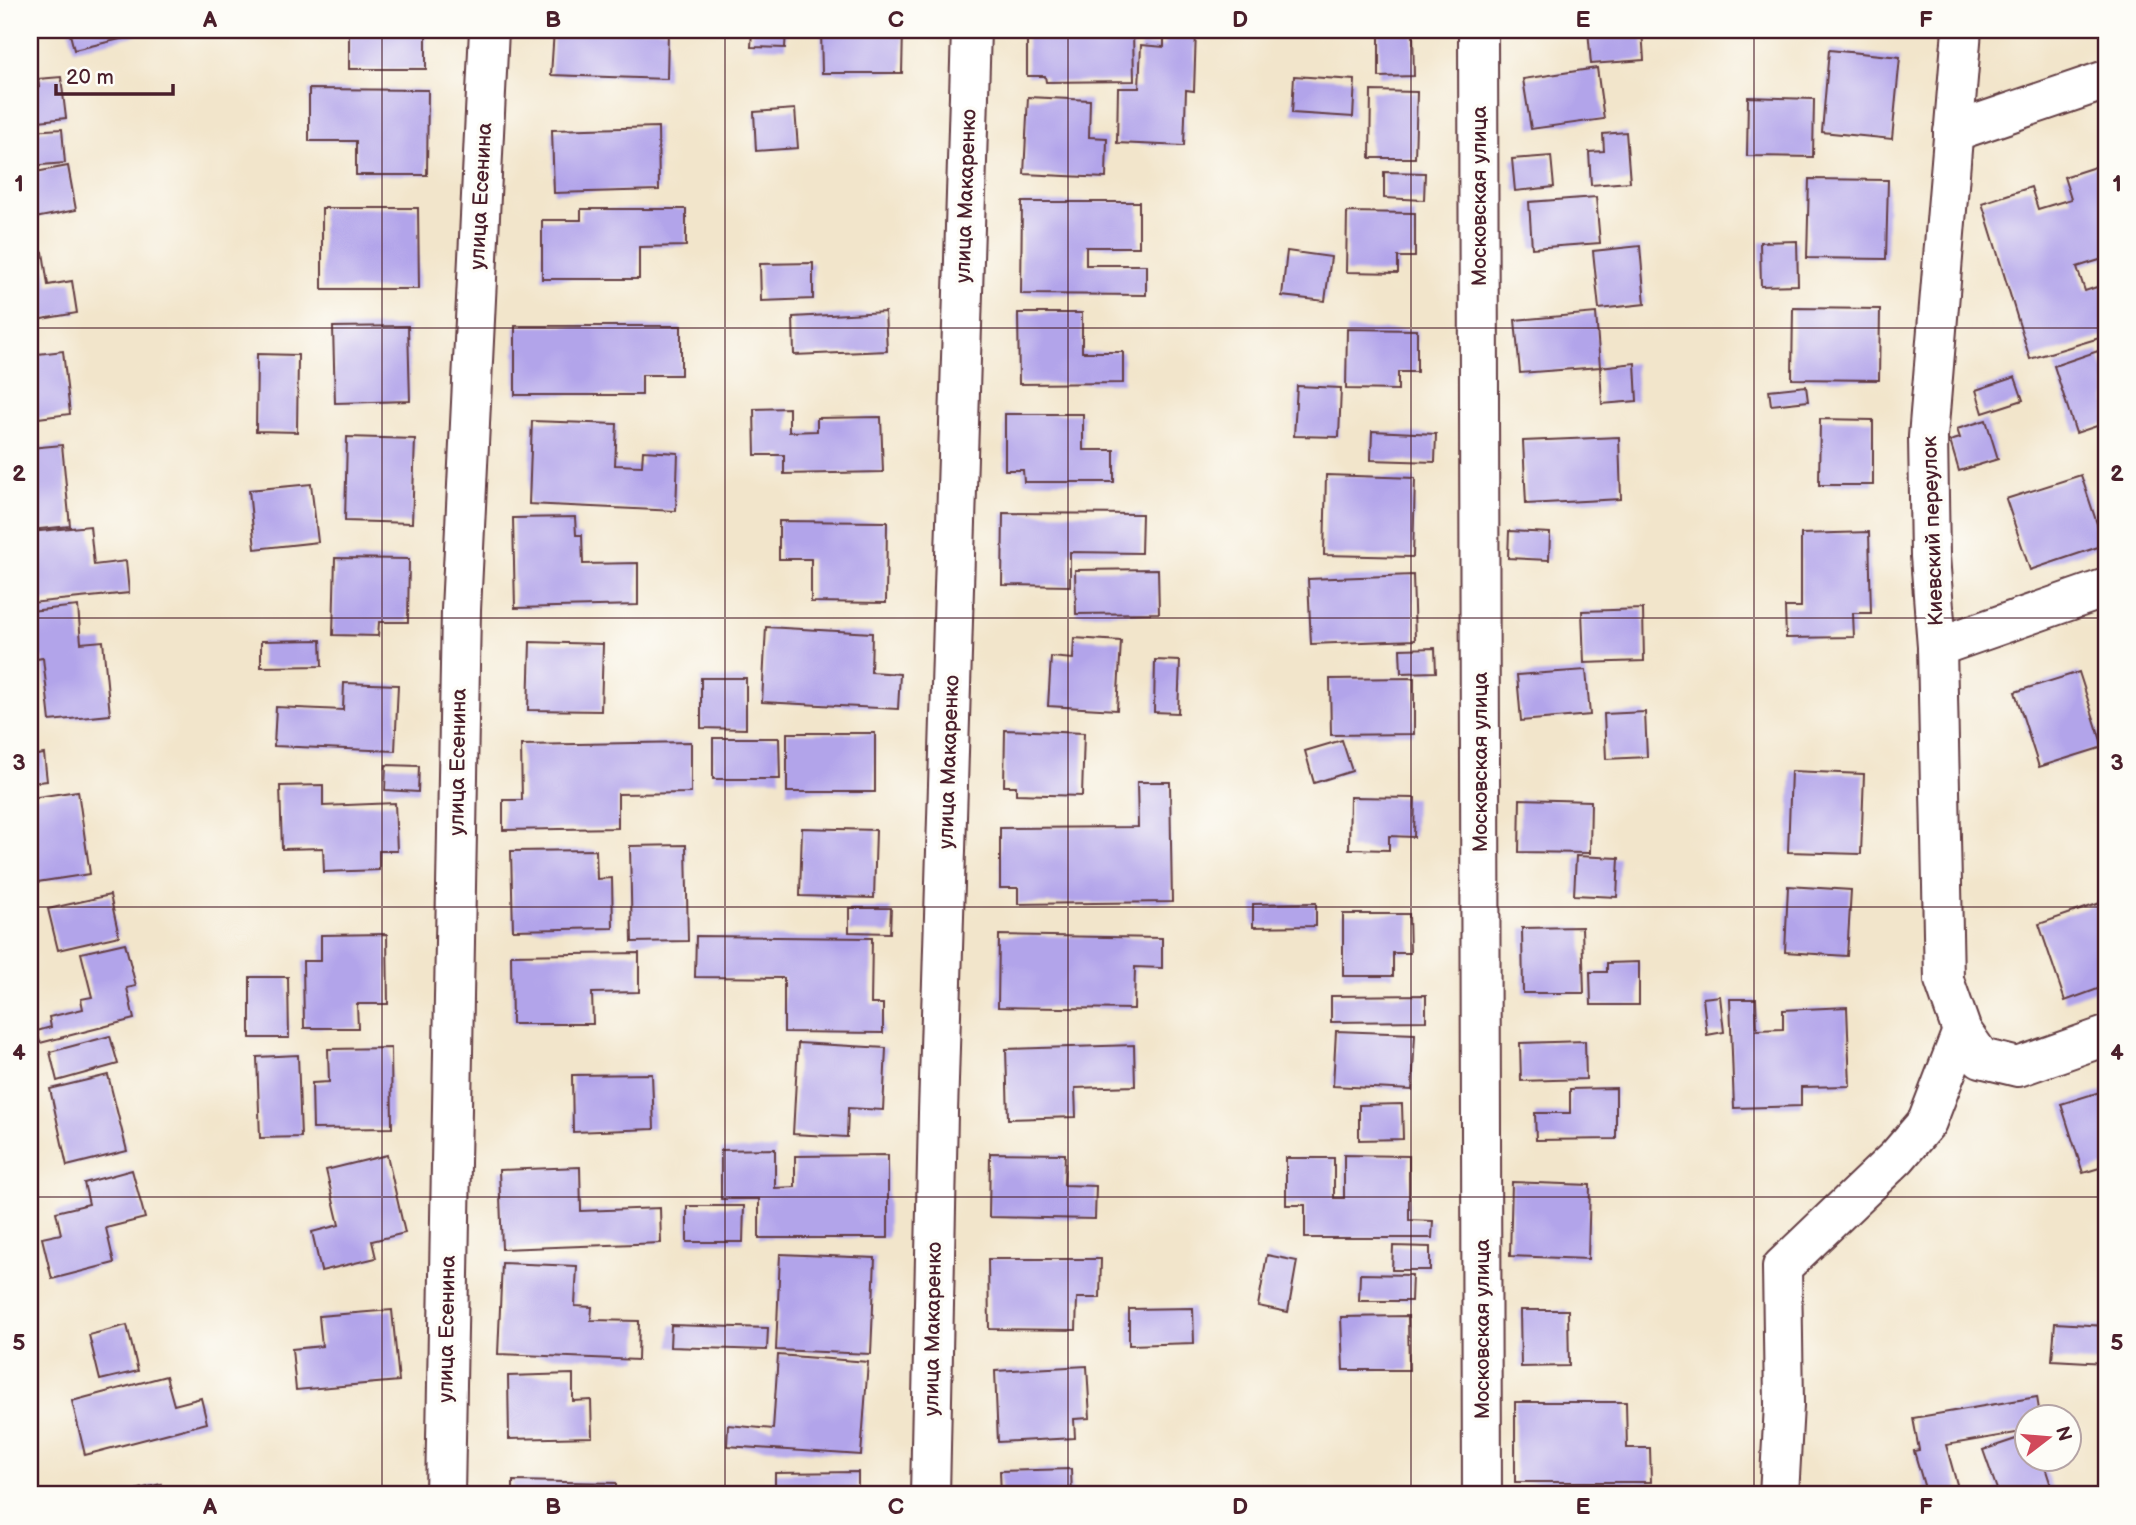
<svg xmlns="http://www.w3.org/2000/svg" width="2136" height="1525" font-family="'Balsamiq Sans',sans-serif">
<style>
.building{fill:#b2a4ea}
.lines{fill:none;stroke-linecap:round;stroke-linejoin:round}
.minor-casing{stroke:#633d43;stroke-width:42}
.minor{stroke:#fff;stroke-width:38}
.grid{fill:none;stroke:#4a1f2b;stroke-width:2;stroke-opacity:0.55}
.labels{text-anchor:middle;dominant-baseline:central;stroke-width:7;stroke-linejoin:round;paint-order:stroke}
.street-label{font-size:21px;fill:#4a1f2b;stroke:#fdfcf7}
.neatline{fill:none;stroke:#4a1f2b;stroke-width:2.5}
.grid-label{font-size:23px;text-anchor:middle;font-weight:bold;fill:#4a1f2b}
</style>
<rect width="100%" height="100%" fill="#fdfcf7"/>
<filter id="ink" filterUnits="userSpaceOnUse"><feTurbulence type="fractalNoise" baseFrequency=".0143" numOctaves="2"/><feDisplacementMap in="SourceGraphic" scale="14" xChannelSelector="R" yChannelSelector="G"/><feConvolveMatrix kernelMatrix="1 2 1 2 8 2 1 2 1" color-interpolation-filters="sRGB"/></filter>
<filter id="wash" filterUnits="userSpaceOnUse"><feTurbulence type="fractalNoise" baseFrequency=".00686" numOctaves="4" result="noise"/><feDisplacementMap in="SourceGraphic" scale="28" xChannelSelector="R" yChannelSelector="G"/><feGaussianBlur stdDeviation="1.57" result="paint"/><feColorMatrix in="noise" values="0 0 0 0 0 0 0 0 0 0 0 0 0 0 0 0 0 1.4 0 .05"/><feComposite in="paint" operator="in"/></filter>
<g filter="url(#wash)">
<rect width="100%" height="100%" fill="#f2e5cb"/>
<g id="blocks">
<g class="building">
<polygon points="69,30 135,30 137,35 74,50"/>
<rect x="349" y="30" width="77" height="39"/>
<polygon points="554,30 668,30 667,79 551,75"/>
<polygon points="752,30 786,30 785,48 751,47"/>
<polygon points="821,30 903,30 902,73 822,73"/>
<polygon points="1027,30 1133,30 1134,81 1046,82 1045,76 1027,76"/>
<polygon points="1164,30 1196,30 1194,91 1186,90 1184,146 1117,143 1118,88 1139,88 1141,45 1164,47"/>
<polygon points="1379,30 1413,30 1414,76 1379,77"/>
<polygon points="1588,30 1642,30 1644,60 1591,64"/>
<polygon points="1733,30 1788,30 1788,36 1733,38"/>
<polygon points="1829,50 1900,57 1892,139 1822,132"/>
<polygon points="1597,68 1604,119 1531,129 1523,79"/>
<polygon points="1294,76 1355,80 1353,117 1292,113"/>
<polygon points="61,77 66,118 30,122 30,88 39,87 38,79"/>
<polygon points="309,89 428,90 427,175 356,175 356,141 309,141"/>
<polygon points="1371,91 1417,92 1415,158 1370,158"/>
<polygon points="1028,97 1090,100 1089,137 1107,138 1106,178 1024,174"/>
<polygon points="1748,97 1814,99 1813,157 1747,156"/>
<polygon points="795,109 798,148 756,151 754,112"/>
<polygon points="658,127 659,190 554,193 552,130"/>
<polygon points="62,129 65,163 30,166 30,131"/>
<polygon points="1626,132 1630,182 1591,185 1589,152 1604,151 1603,134"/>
<polygon points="1551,156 1554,187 1515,191 1512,159"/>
<polygon points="2104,164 2106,171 2106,258 2077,267 2085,291 2106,284 2106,336 2030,359 1982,203 2031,187 2038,209 2071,199 2064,177"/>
<polygon points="68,166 76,210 30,219 30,173"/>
<polygon points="1384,172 1425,173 1424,200 1384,198"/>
<polygon points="1809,179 1888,180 1886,259 1807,258"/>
<polygon points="1596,197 1600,243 1532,248 1529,202"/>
<polygon points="1022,202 1139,202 1139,247 1086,247 1086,265 1146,265 1146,295 1021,294"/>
<polygon points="322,208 418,208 419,289 322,289"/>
<polygon points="581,209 686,209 686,246 639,247 639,279 542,279 542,220 581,220"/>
<polygon points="1347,212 1415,213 1415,257 1398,257 1398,273 1346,272"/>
<polygon points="1797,241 1798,285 1761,286 1760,242"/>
<polygon points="1640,246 1645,304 1599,309 1593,251"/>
<polygon points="1287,251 1331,257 1325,301 1282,296"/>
<polygon points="43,252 48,285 72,281 77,313 30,321 30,254"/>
<polygon points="813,263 813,299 761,301 760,264"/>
<polygon points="1793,308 1880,309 1879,380 1792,379"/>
<polygon points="885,312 887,351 794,355 793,317"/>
<polygon points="1018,313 1082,313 1082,352 1123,352 1123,383 1019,384"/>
<polygon points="1596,313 1600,367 1520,373 1515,320"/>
<polygon points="408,326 410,401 335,403 333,327"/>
<polygon points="515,326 681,326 681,375 642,375 642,395 515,395"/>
<polygon points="1347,329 1417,330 1417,372 1398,372 1398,390 1346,389"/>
<polygon points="63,351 70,414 30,419 30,355"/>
<polygon points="2098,351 2106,375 2106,423 2076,433 2054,366"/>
<polygon points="257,354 298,355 297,432 256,431"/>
<polygon points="1635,363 1637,401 1602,404 1600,367"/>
<polygon points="2015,377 2023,400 1983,413 1976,390"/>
<polygon points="1297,386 1341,388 1339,437 1294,436"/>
<polygon points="1806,386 1808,401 1771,405 1769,390"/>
<polygon points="789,408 789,432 817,431 817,418 881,417 883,472 784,474 784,455 755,455 754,409"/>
<polygon points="1005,414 1083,414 1083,450 1114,450 1114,482 1024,482 1023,470 1005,470"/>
<polygon points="1820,419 1873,420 1873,485 1819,485"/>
<polygon points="1986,420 1998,459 1959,471 1950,441 1960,438 1957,429"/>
<polygon points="532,421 617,424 615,465 642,466 643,451 678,453 676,511 529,504"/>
<polygon points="1372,431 1436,434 1435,462 1371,460"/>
<polygon points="347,437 415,439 412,523 345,521"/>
<polygon points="1619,437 1621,499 1526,504 1523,441"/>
<polygon points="62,445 70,526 30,530 30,448"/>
<polygon points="1326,475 1415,478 1413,557 1324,555"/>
<polygon points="2081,475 2104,545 2030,570 2006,499"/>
<polygon points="311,484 318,542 255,549 249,490"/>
<polygon points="1003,513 1142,514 1141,553 1070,552 1070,586 1002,585"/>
<polygon points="575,517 576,535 582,535 583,564 638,563 638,605 515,608 513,518"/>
<polygon points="779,521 887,522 886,603 811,602 811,559 779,559"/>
<polygon points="90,526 94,565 126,561 129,593 31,603 30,532"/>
<polygon points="1509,531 1550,533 1549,560 1508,558"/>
<polygon points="1869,532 1871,613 1853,613 1854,637 1786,638 1785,607 1801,607 1801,534"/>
<polygon points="335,558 409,559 408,622 379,622 378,636 333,635"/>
<polygon points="1158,569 1159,613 1076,614 1075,570"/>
<polygon points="1413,575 1415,640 1311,644 1308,579"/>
<polygon points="78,606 81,643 103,641 110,715 50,721 43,658 30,660 30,611"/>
<polygon points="1643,609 1644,661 1584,663 1582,611"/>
<polygon points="766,627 872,633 871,672 900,674 898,709 762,702"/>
<polygon points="1074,638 1121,641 1117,710 1048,706 1051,657 1073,659"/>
<polygon points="321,640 322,666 261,667 261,641"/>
<polygon points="530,642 603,644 601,711 528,710"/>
<polygon points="1435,648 1436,672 1401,673 1400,649"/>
<polygon points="1155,660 1180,661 1178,713 1154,712"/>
<polygon points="1586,670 1590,715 1521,721 1517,675"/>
<polygon points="2079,672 2103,747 2039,767 2015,692"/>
<polygon points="701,678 746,678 746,729 701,728"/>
<polygon points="1414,678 1414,734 1331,735 1330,679"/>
<polygon points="344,683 398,685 395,751 274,746 276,707 343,710"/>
<polygon points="1645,712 1647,757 1606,759 1604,714"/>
<polygon points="1005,730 1084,733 1082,796 1016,794 1016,786 1004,786"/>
<rect x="787" y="733" width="88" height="59"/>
<polygon points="713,738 779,738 780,779 713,779"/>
<polygon points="1342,740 1352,771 1314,783 1305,751"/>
<polygon points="691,742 691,793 618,794 618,828 503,830 503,800 522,800 521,745"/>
<polygon points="44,754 47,781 30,783 30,756"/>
<polygon points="386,765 419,766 418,792 385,790"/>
<polygon points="1791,771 1864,774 1861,854 1788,852"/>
<polygon points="1137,782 1170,782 1172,902 1018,904 1018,888 1000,888 1000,828 1138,827"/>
<polygon points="323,785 323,806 395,803 397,851 379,851 379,870 324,872 323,848 282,849 280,786"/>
<polygon points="78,791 90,874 37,882 30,832 30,798"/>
<polygon points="1350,797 1415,798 1414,837 1389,836 1389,850 1349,849"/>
<polygon points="1520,799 1591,801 1590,853 1519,852"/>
<polygon points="802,828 876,830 874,898 800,896"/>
<polygon points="686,845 688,941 632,942 630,846"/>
<polygon points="596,850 597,879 612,878 613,928 513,930 511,851"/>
<polygon points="1576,856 1619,858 1617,897 1574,895"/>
<polygon points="1788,886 1851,890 1847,956 1785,952"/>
<polygon points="110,895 119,936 58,950 48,909"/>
<polygon points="2106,901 2106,986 2065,1001 2039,924"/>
<polygon points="1316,903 1316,926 1253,927 1253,904"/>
<polygon points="849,908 891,908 890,933 849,932"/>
<polygon points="1343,914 1409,914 1410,953 1393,953 1393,976 1343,976"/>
<polygon points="1582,927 1584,993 1523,993 1522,928"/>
<polygon points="387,934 388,1004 357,1004 358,1028 304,1028 303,961 321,961 321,935"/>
<polygon points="999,935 1162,938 1162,968 1135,967 1134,1009 998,1007"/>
<polygon points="696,936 872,938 871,1004 883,1004 883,1033 784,1032 784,978 695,977"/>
<polygon points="125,943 136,986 127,988 134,1019 40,1043 37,1031 51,1027 49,1017 83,1009 81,999 92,997 81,953"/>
<polygon points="639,953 639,992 592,993 593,1024 512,1024 511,955"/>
<polygon points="1639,962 1639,1005 1591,1005 1590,972 1607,972 1607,963"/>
<polygon points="250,977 288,977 289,1038 250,1038"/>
<polygon points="1426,995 1426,1021 1331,1022 1331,996"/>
<polygon points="1720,996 1724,1032 1707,1035 1703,998"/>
<polygon points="1730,999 1756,999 1757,1030 1783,1029 1783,1010 1847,1007 1850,1086 1801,1087 1801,1106 1734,1108"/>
<polygon points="1336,1031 1415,1034 1412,1090 1333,1086"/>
<polygon points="110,1036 118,1064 57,1081 50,1052"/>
<polygon points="1585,1041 1586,1079 1521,1081 1520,1043"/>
<polygon points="798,1043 886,1048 883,1110 848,1108 847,1137 793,1134"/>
<polygon points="1134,1045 1135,1086 1075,1088 1076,1117 1008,1119 1006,1049"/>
<polygon points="391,1048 392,1128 313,1129 312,1083 329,1082 328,1049"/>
<polygon points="298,1055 301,1137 260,1138 257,1057"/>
<polygon points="652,1074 654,1129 573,1132 572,1075"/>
<polygon points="108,1075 127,1151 67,1166 50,1089"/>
<polygon points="1616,1088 1616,1139 1536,1140 1535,1113 1570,1113 1570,1089"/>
<polygon points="2106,1090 2106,1166 2083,1173 2061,1104"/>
<polygon points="1402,1104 1403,1139 1359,1140 1359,1105"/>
<polygon points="775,1149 775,1188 795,1187 795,1156 888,1155 888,1238 759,1238 759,1199 721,1199 721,1150"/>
<polygon points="990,1153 1065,1154 1064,1185 1096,1186 1095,1219 989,1217"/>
<polygon points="387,1155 405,1233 372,1241 376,1258 321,1271 312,1232 339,1225 326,1170"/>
<polygon points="1344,1155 1409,1156 1409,1220 1433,1221 1432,1238 1305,1238 1305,1205 1286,1205 1286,1158 1334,1158 1334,1198 1344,1198"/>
<polygon points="580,1167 581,1211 660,1208 661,1243 502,1249 499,1170"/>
<polygon points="132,1170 145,1218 106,1228 114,1263 52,1279 42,1238 61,1234 56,1212 89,1204 84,1183"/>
<polygon points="1512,1182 1590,1185 1588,1259 1510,1256"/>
<polygon points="687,1206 744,1206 743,1242 687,1242"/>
<polygon points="1393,1246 1430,1247 1430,1270 1392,1270"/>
<polygon points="780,1254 875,1258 871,1354 776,1350"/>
<polygon points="1267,1255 1297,1261 1288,1312 1258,1306"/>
<polygon points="988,1259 1101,1259 1100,1298 1077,1298 1076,1330 989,1329"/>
<polygon points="502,1263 577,1266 575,1306 592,1307 591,1320 639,1321 638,1360 498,1354"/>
<polygon points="1360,1274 1412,1275 1411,1301 1359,1301"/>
<polygon points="1193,1308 1194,1343 1129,1345 1129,1309"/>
<polygon points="392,1310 399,1381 296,1390 292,1349 322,1346 319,1316"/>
<polygon points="1520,1310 1568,1310 1569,1366 1521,1367"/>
<polygon points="1408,1316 1409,1370 1343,1370 1341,1317"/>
<polygon points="2055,1323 2106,1326 2106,1363 2052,1360"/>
<polygon points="127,1325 138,1371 100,1380 89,1335"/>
<polygon points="671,1325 768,1328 767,1350 670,1347"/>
<polygon points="778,1355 868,1362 861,1455 727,1446 728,1425 773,1429"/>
<polygon points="1087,1366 1090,1418 1074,1419 1075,1438 998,1442 995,1371"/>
<polygon points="573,1374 573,1401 591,1400 592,1437 509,1439 508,1376"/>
<polygon points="166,1376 174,1405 201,1398 207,1423 85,1455 72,1401"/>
<polygon points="2037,1397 2040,1416 2028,1416 2028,1431 1946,1445 1960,1495 1916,1495 1926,1492 1914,1451 1919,1450 1913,1418"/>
<polygon points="1515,1402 1626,1402 1627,1448 1650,1448 1651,1482 1515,1482"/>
<polygon points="2028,1435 2028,1458 2042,1458 2054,1495 1999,1495 1983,1450"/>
<polygon points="1071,1469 1072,1495 1001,1495 1000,1471"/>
<polygon points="858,1472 858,1495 775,1495 775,1473"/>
<polygon points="513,1481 616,1483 616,1495 513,1495"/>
<polygon points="161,1484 164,1495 118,1495 118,1494"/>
<polygon points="401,1488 401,1495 322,1495 322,1490"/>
</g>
</g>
</g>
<g filter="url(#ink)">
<use href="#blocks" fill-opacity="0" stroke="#633d43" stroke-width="2"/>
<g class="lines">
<g class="minor-casing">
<g id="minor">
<polyline points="1478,30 1482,1495"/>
<polyline points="1962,30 1928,437 1930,556 1937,647 1944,980 1962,1031 1981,1058 2018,1067 2106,1036"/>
<polyline points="1953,132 2106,80"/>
<polyline points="1937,647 2106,588"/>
<polyline points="445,1495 461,610 489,30"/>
<polyline points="930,1495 938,1113 971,30"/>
<polyline points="1779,1495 1784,1405 1782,1267 1897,1157 1927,1122 1962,1031"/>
</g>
</g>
<use href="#minor" class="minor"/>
</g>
</g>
<path class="grid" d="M382,30v1465M725,30v1465M1068,30v1465M1411,30v1465M1754,30v1465M30,328h2076M30,618h2076M30,907h2076M30,1197h2076"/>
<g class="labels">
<g class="street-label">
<text transform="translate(481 196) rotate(-87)">улица Есенина</text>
<text transform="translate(966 196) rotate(-88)">улица Макаренко</text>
<text transform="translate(1479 196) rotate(-90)">Московская улица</text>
<text transform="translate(1933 531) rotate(-92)">Киевский переулок</text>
<text transform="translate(458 762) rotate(-89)">улица Есенина</text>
<text transform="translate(949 762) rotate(-88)">улица Макаренко</text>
<text transform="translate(1480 762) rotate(-90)">Московская улица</text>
<text transform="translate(447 1329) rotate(-89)">улица Есенина</text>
<text transform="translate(933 1329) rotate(-89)">улица Макаренко</text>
<text transform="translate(1482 1329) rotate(-90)">Московская улица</text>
</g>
</g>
<rect width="2136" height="1525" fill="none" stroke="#fdfcf7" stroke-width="77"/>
<g transform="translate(2048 1438) rotate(74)"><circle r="33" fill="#fdfcf7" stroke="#b5a4a5" stroke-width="2"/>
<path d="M0-5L12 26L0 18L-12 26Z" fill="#d1495b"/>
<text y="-10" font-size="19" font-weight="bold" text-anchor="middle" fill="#4a1f2b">N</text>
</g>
<path d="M56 84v10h117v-10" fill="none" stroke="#4a1f2b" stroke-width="3.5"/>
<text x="66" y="84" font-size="21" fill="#4a1f2b" stroke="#fdfcf7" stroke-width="5" paint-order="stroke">20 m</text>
<rect x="38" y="38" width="2060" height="1448" class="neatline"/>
<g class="grid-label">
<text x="210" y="27">A</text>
<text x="553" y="27">B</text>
<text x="896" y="27">C</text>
<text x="1240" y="27">D</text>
<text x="1583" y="27">E</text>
<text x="1926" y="27">F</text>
<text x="19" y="191">1</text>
<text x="2117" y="191">1</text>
<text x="19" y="481">2</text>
<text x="2117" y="481">2</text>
<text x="19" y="770">3</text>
<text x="2117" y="770">3</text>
<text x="19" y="1060">4</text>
<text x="2117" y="1060">4</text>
<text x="19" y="1350">5</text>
<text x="2117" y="1350">5</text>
<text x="210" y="1514">A</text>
<text x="553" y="1514">B</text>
<text x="896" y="1514">C</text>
<text x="1240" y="1514">D</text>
<text x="1583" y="1514">E</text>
<text x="1926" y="1514">F</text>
</g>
</svg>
